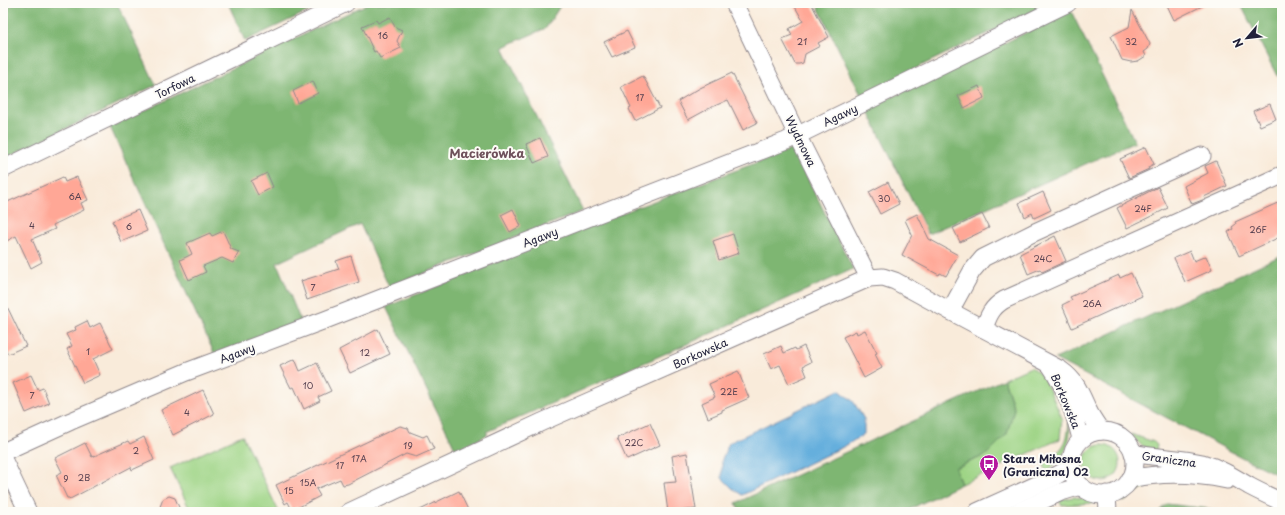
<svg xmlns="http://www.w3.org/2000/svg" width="1285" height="515" font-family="'Playpen Sans',sans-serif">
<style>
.green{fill:#9ed485;stroke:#607b60}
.forest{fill:#7eb672;stroke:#506c56}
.water{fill:#65afdd;stroke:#44688c}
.building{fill:#ffa796}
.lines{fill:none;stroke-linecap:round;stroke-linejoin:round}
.minor-casing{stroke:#8e868a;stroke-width:19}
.minor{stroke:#fff;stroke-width:17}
.labels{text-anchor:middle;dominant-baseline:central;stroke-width:4;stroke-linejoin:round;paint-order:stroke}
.number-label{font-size:9px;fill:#594352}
.street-label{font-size:11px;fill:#22223b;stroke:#fdfcf7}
.poi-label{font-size:11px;font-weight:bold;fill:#22223b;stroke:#fdfcf7;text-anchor:start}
.neighbourhood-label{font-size:12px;font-weight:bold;fill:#6f515b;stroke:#fdfcf7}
</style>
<rect width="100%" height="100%" fill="#fdfcf7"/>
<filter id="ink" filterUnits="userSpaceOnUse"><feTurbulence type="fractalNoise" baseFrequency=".025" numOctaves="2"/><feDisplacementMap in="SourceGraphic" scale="8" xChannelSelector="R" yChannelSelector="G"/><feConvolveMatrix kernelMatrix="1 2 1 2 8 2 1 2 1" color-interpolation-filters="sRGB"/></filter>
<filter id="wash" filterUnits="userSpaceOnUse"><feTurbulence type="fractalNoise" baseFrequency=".012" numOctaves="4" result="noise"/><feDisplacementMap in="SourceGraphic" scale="16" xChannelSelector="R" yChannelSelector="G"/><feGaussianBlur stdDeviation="0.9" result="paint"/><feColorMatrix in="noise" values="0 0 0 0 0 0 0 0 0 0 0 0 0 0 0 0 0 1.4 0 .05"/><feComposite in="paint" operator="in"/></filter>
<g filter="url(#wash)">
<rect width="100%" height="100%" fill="#f9ebda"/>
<g class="green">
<polygon points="1031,367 1043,376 1062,418 1060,439 961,484 954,468 986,455 1014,409 1004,379"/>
<path d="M1069,422c4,20 -6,39 -23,49l-2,-5 1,-3c18,-15 22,-17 24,-41z"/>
<polygon points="1131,434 1154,442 1157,445 1156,451 1142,446 1131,435"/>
<polygon points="242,435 279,512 191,512 170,468"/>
<circle cx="1102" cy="463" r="18"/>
<path d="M1154,484c-6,3 -14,5 -21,10 -4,3 -5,6 -10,7 10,-16 14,-15 31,-17z"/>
<polygon points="1074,497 1091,500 1095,503 1062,505 1059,500"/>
</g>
<g class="forest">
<polygon points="17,3 117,3 156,85 3,159 3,9"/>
<polygon points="228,3 326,3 245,41"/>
<polygon points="369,3 562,3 546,28 503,47 583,211 389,287 360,224 277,263 301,322 215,355 110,127"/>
<polygon points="816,3 1050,3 861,95"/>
<polygon points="1240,3 1282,3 1282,75 1277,76"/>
<polygon points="1071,11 1135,142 928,234 867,109"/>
<polygon points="793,149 853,269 694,341 486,432 488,434 457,452 386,307 516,254 523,250"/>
<polygon points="1282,255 1282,477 1247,460 1055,359"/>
<polygon points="1004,379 1014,409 1007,434 986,455 955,468 961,484 920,504 905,512 740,512 736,503"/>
<polygon points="1167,504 1211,509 1220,512 1158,512"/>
</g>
<polygon class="water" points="839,390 853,401 864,419 864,434 845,446 742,495 732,488 722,478 722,459 729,443"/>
<g id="blocks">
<g class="building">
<polygon points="793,3 811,3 829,37 818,43 820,46 805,54 803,63 799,64 795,64 782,39 792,35 789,29 803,21"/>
<polygon points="1166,3 1208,3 1174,20"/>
<polygon points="1132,10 1150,44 1148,49 1144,52 1146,56 1138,61 1131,62 1122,60 1111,36 1129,27"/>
<polygon points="390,17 395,27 402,30 397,41 401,48 380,58 376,51 374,52 362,26 376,20 378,23"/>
<polygon points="627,31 635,47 612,57 604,42"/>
<polygon points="732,73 757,123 743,130 728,100 710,108 688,120 678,101 700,88"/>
<polygon points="643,76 660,108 635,121 629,109 631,108 621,87"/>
<polygon points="313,81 318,93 298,103 293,91"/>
<polygon points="979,86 984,98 964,108 958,96"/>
<polygon points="1270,104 1276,119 1260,126 1253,111"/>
<polygon points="540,138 548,157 534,163 526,144"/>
<polygon points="1146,147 1154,164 1148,167 1149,169 1129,178 1120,159"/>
<polygon points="1216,161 1227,186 1204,197 1205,199 1192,204 1184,186 1208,173 1205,166"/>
<polygon points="267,173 273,187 258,195 251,181"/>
<polygon points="63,177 65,182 77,177 88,200 81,203 84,210 53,225 55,229 32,239 42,262 31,268 16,236 3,243 3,204"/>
<polygon points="888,182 899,204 880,214 869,192"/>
<polygon points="1158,187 1168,208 1127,228 1117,208"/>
<polygon points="1043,192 1051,210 1034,218 1032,213 1025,217 1019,203"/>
<polygon points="1282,201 1282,236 1239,256 1228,232 1233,229 1232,227 1236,224 1235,222"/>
<polygon points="513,209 521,226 510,232 501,215"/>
<polygon points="138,210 147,231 121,242 112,221"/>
<polygon points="917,214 929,239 958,255 946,276 940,273 939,275 902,255 912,235 905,220"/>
<polygon points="982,214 989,228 960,242 953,228"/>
<polygon points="223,231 231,249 239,252 233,263 222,258 203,266 206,272 189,280 180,260 192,254 187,243 210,233 212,236"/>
<polygon points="733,234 739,253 719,260 713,241"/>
<polygon points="1055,236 1066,261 1042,272 1040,269 1028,274 1020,254"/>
<polygon points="1190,251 1194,261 1206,256 1212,270 1185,282 1174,258"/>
<polygon points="351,256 359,282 307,300 301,281 339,269 336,261"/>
<polygon points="1131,273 1142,296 1072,328 1062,305 1072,300 1070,297 1119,275 1120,278"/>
<polygon points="3,298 26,346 8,354 3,343"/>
<polygon points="87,321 90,328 100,323 113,349 93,359 100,375 83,383 67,349 72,346 66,334 76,330 75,327"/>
<polygon points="378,329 390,354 350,373 339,350"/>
<polygon points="865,330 877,353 875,354 882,368 864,378 843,337 856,331 857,334"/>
<polygon points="781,346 784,353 795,348 796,350 804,346 811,362 803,366 807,376 789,384 780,365 771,369 764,354"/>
<polygon points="295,359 300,371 317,363 331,391 318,397 320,401 304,409 294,387 291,388 280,366"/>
<polygon points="738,371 749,398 722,410 722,412 708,418 702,403 715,397 709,384"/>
<polygon points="31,375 38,390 43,388 49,403 26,413 13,383"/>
<polygon points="203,390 214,414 173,435 161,410"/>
<polygon points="650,423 660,445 627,460 617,438"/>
<polygon points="400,426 408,428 410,432 423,437 427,435 434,449 416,457 406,454 348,484 343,485 340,479 316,489 320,496 297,508 296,507 292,510 288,502 285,504 276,485"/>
<polygon points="144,437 154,460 132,470 131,467 70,499 69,498 67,498 56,475 62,472 55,458 85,443 92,457 128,441 130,444"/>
<polygon points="687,453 696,509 668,512 664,483 676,482 672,456"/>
<polygon points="459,491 469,512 416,512"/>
<polygon points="169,496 175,498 181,512 158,512 163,499"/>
</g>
</g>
</g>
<g filter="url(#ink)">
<use href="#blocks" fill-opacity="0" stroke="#8e868a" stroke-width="1"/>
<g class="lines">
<g class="minor-casing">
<g id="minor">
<polyline points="734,3 797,135 869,278"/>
<polyline points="3,169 346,3"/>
<polyline points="950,311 972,271 983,258 1033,233 1202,156"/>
<path d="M984,329c4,-13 8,-22 20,-29l278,-125"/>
<path d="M1050,365c15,22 25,49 31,74"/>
<circle cx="1103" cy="463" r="32"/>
<polyline points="3,452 71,421 186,372 325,320 786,141 1068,3"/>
<path d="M1133,453c23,5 47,5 69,10 18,5 32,14 47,23 11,6 22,11 33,16"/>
<polyline points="3,459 28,512"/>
<path d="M1130,479c32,-7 64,-6 97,1"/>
<polyline points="1107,494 1108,512"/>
<path d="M349,512l193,-90 327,-144 14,-1 12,4 55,30 111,59c16,11 20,25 28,42 3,6 8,13 12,19"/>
<polyline points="977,512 1054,477 1071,467"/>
<polyline points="1017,512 1061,492 1081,486"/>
</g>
</g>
<use href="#minor" class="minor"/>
</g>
</g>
<defs>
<g id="bus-pin" transform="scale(1)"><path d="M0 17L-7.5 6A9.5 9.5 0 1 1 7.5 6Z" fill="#b5179e" stroke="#fdfcf7"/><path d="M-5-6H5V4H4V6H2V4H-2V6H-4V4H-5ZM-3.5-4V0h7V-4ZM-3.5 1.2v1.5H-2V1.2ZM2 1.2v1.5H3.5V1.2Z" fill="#fff"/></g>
</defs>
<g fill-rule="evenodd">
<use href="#bus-pin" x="989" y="464"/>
</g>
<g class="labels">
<g class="number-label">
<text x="383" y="35">16</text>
<text x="802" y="41">21</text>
<text x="1131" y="41">32</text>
<text x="640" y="97">17</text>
<text x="75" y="196">6A</text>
<text x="884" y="198">30</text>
<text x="1143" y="208">24F</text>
<text x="32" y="225">4</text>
<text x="129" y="226">6</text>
<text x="1258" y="229">26F</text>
<text x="1043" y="258">24C</text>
<text x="313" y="287">7</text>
<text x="1092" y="303">26A</text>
<text x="88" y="351">1</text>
<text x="365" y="352">12</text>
<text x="308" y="385">10</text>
<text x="729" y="391">22E</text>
<text x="32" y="395">7</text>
<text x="187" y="412">4</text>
<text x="634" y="442">22C</text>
<text x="408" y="445">19</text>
<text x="136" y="450">2</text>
<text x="359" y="458">17A</text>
<text x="340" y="465">17</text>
<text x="84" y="477">2B</text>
<text x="66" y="478">9</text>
<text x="308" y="482">15A</text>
<text x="289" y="490">15</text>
</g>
<g class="street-label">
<text transform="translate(175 86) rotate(-26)">Torfowa</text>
<text transform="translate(840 115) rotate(-26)">Agawy</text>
<text transform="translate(801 141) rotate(64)">Wydmowa</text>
<text transform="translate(540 237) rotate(-21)">Agawy</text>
<text transform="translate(237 353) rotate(-21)">Agawy</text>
<text transform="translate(700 353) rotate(-24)">Borkowska</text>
<text transform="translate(1066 401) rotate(67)">Borkowska</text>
<text transform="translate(1169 459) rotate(8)">Graniczna</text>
</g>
<g class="poi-label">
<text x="1003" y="458">Stara Miłosna<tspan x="1003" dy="13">(Graniczna) 02</tspan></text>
</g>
<g class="neighbourhood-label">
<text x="487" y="153">Macierówka</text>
</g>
</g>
<rect width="1285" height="515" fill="none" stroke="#fdfcf7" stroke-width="16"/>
<g transform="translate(1247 38) rotate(242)" stroke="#fdfcf7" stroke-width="3" paint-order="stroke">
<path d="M0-3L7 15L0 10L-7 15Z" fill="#22223b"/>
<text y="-6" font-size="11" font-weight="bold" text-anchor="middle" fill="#22223b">N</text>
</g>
</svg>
